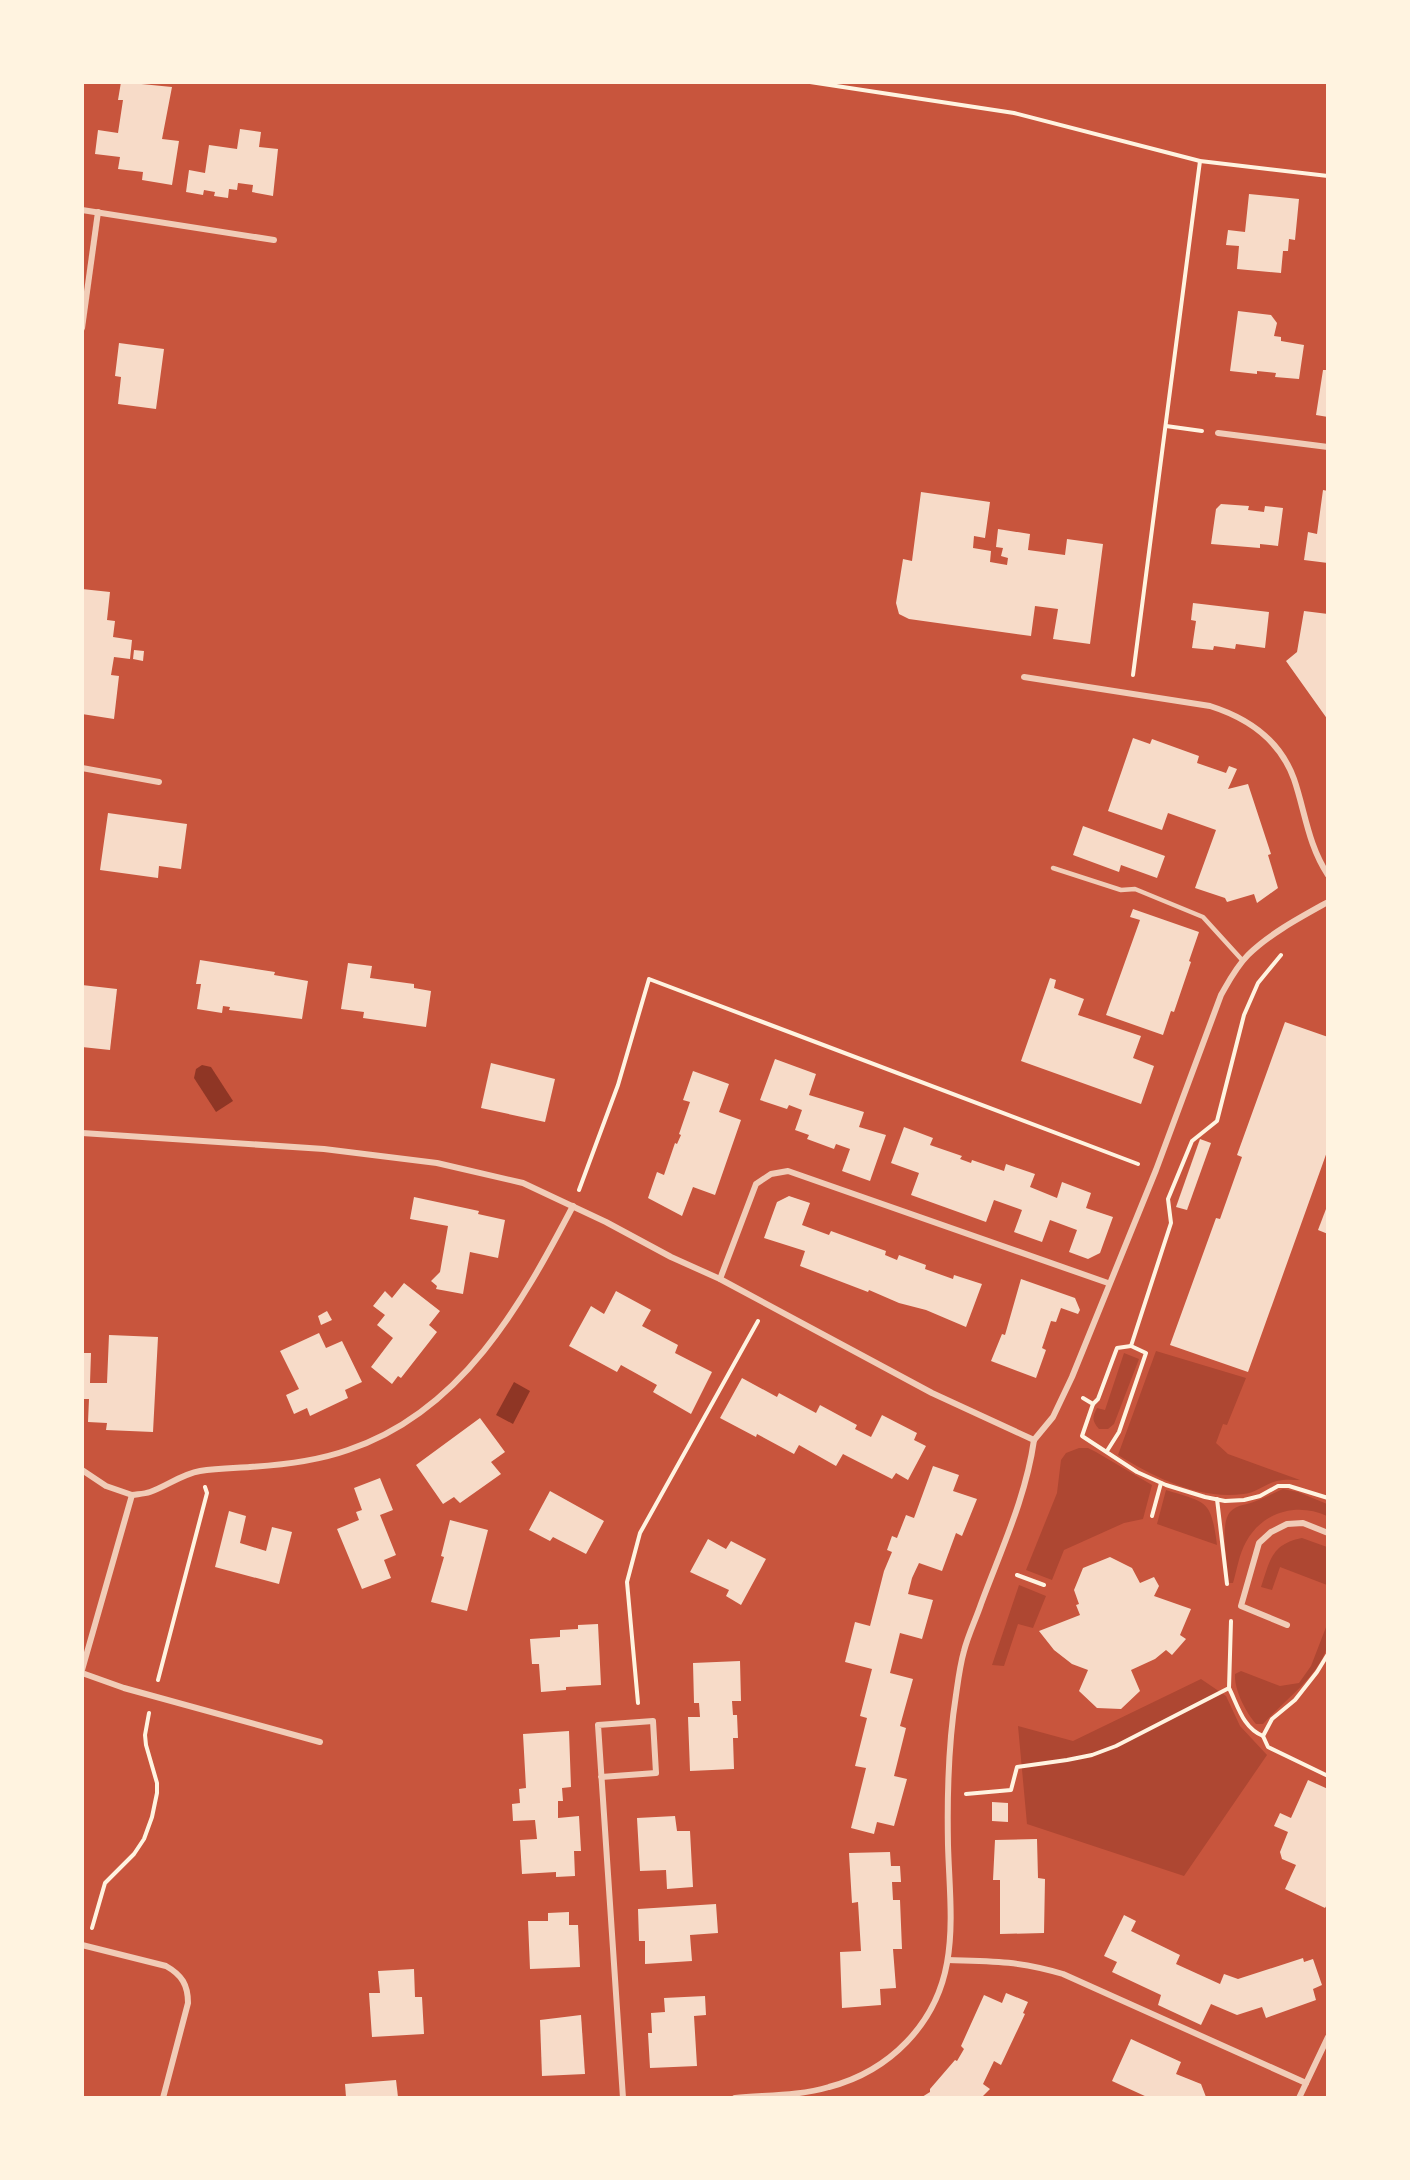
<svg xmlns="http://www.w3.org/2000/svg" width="1410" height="2180" font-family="Montserrat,sans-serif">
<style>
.green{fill:#ae4732}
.water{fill:#8f3625}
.building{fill:#f7dbc8}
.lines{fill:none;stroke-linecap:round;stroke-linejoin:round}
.path{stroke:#fff3e0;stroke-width:4}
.service{stroke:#f1ccb7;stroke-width:4.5}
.minor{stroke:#f1ccb7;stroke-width:6}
</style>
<rect width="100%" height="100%" fill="#c8553d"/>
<g class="green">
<path d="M1156,1351l90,27 -19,47 -4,-1 -7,19 12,11 72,26c-7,0 -15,-1 -23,1 -11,2 -21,12 -34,13 -44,6 -89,-17 -125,-39z"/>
<path d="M1124,1353l15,6 -25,65 -6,5h-9c-7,-8 -7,-12 -2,-21l8,2z"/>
<polygon points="1079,1448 1088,1448 1096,1452 1152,1485 1143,1519 1124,1523 1064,1550 1052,1580 1026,1570 1057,1493 1061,1460 1066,1453"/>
<path d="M1283,1489l15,3 29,12v12c-30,-14 -65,-4 -81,26 -7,12 -9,28 -13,41h-4c-1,-17 -10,-58 1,-71 7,-8 18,-7 26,-11 9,-3 17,-8 27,-12z"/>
<path d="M1166,1490c41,13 45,9 51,55l-60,-21z"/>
<path d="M1302,1538l25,9v38l-47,-18 -8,23 -11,-3c9,-26 10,-43 41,-49z"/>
<polygon points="1019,1585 1046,1596 1033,1628 1018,1624 1004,1666 992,1665"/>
<path d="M1328,1622c0,8 1,19 -2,28 -9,27 -44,53 -63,74h-7c-10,-12 -22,-34 -21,-50l6,-3 39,15 19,-3 12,-17z"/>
<polygon points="1201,1679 1226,1696 1240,1726 1267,1755 1184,1876 1027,1824 1018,1726 1073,1741"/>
</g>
<g class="water">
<polygon points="202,1065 211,1067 233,1101 216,1112 194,1078 196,1069"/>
<polygon points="514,1382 530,1391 513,1424 496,1415"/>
</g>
<g class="building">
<polygon points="121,82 172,87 162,139 179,141 172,185 142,180 143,172 118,169 120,157 95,154 98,130 118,133 123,100 118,100"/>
<polygon points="240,129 261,132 259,147 278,149 273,196 252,192 253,185 238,183 237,190 229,189 228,198 214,196 215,192 204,190 203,195 186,192 189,170 205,173 209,145 237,149"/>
<polygon points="1249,194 1299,199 1295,240 1289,239 1288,251 1283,251 1281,273 1237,269 1239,246 1226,245 1228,230 1245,232"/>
<polygon points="1238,311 1271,315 1277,323 1274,336 1281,337 1281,341 1304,345 1299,379 1275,377 1276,373 1257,371 1257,374 1230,371"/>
<polygon points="119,343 164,349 156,409 118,404 121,377 115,376"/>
<polygon points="1323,370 1328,370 1328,417 1316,415"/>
<polygon points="1323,490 1328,491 1328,563 1304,560 1308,532 1317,534"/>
<polygon points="921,492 990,502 985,538 974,536 973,548 991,551 990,562 1007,565 1008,558 1001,556 1003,548 996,547 998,529 1030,534 1028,550 1065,555 1067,539 1103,544 1090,644 1053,639 1058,609 1035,606 1031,636 909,619 899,614 896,603 903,559 912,561"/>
<polygon points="1221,504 1249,506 1248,510 1264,512 1265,506 1283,508 1278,546 1260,544 1260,548 1211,544 1216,509"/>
<polygon points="82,589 110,592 107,620 115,621 113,637 132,640 130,659 114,657 111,675 119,676 114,719 82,714"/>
<polygon points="1193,603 1269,612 1265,648 1236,644 1235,649 1214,646 1213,650 1192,648 1196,621 1191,620"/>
<polygon points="1304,611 1328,614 1328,720 1286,661 1297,652"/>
<polygon points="134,650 144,651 143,661 133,659"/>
<polygon points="1133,738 1150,744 1152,739 1199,756 1197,763 1226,773 1229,766 1237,769 1228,789 1248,784 1271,854 1268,855 1278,888 1257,903 1254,894 1227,902 1225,898 1195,888 1216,830 1168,813 1162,830 1108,811"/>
<polygon points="108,813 187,824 181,869 159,866 158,878 100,870"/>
<polygon points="1083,826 1165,856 1157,878 1121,865 1119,872 1073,855"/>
<polygon points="1133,909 1199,932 1189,961 1191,962 1174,1012 1171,1011 1163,1035 1106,1015 1140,920 1130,917"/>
<polygon points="200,960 275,972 274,975 308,981 302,1019 229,1010 230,1007 223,1006 222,1013 197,1009 201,984 196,984"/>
<polygon points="348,963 372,966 370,978 414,984 414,988 431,991 426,1027 363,1018 364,1012 341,1009"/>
<polygon points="1050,978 1056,980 1054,988 1084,999 1078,1015 1141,1036 1133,1058 1154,1066 1141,1104 1021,1061"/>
<polygon points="82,985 117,989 110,1050 82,1047"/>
<polygon points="1285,1022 1328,1037 1328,1149 1248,1372 1170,1345 1216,1218 1220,1219 1242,1157 1237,1155"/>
<polygon points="775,1059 816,1074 809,1095 864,1112 859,1127 886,1135 870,1181 842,1171 850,1149 836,1144 834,1149 807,1139 809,1135 795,1130 802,1110 789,1105 787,1109 760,1100"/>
<polygon points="491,1063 555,1079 545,1122 481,1108"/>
<polygon points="693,1071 729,1084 719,1112 741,1120 715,1195 693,1187 682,1216 648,1198 657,1172 664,1175 675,1143 677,1144 681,1135 679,1134 690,1102 683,1100"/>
<polygon points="904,1127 933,1138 930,1145 962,1156 960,1159 971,1163 972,1160 1004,1171 1006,1164 1035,1174 1030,1187 1057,1198 1062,1182 1091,1193 1086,1208 1113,1217 1100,1253 1088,1259 1069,1252 1077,1230 1050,1220 1042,1242 1014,1232 1022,1210 994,1200 986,1222 911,1195 919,1173 891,1163"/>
<polygon points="1200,1139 1211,1143 1187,1210 1176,1207"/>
<polygon points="789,1196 810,1203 802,1225 829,1235 831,1231 886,1251 885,1255 897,1260 899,1255 926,1265 925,1269 953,1279 954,1275 982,1284 966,1327 926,1310 899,1303 869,1290 868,1292 800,1266 805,1251 764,1238 777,1202"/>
<polygon points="414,1197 479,1211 478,1214 505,1220 498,1258 470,1252 463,1294 436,1289 437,1286 431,1281 440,1272 448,1226 410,1219"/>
<polygon points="1326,1209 1328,1210 1328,1234 1318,1230"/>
<polygon points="1021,1279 1075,1298 1080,1310 1078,1314 1061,1308 1056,1322 1051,1321 1042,1348 1046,1350 1036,1378 991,1361 1002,1334 1005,1335"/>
<polygon points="404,1283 440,1311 429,1325 437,1332 401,1378 398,1376 392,1384 371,1367 393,1338 377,1325 385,1315 373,1306 385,1291 392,1298"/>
<polygon points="616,1291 651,1310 642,1326 678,1345 675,1353 712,1372 691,1414 653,1392 657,1385 621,1365 617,1372 569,1346 591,1306 604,1314"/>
<polygon points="327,1311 332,1320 321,1325 318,1316"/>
<polygon points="319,1333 326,1348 342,1341 362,1382 345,1390 348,1398 310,1416 307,1408 294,1414 286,1395 299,1389 280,1351"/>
<polygon points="109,1335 158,1337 153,1432 106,1430 107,1423 88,1422 89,1399 82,1399 82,1353 91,1353 90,1383 107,1383"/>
<polygon points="742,1378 777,1397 779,1393 816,1413 820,1405 857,1425 855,1429 871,1437 882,1415 917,1433 914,1440 926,1446 908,1480 896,1473 892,1479 843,1454 836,1466 799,1445 794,1454 757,1434 756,1437 720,1418"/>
<polygon points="480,1418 505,1452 491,1462 501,1474 460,1503 454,1497 443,1504 416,1465"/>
<polygon points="933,1466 959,1475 953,1491 977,1499 962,1536 956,1533 942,1571 919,1563 912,1578 908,1594 933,1600 922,1639 900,1633 890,1673 913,1679 900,1726 906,1728 894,1776 907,1779 894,1826 877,1822 874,1834 851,1828 866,1768 855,1766 867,1718 860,1716 872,1669 845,1662 855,1622 870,1626 884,1571 892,1552 887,1550 892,1536 897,1538 906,1515 914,1518"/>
<polygon points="380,1478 393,1510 380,1515 396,1555 384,1560 391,1578 362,1589 337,1529 359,1520 356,1512 362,1510 354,1488"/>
<polygon points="550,1491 604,1521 586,1554 553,1537 550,1541 529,1530"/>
<polygon points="229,1511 246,1516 240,1543 266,1551 272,1527 292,1532 279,1584 215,1567"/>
<polygon points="450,1520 488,1530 467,1611 431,1602 444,1557 441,1556"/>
<polygon points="708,1539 726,1549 731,1541 766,1559 741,1605 726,1596 729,1590 690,1572"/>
<polygon points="1110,1557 1132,1568 1140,1583 1154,1577 1159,1586 1154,1596 1191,1609 1180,1635 1186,1639 1172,1655 1166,1650 1155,1659 1131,1670 1140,1691 1121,1709 1097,1708 1079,1691 1088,1670 1072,1664 1054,1650 1039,1631 1080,1615 1076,1605 1079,1604 1074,1590 1083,1568"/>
<polygon points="598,1624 601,1685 566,1687 566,1690 541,1692 539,1664 532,1664 530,1639 560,1637 560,1630 578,1629 578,1625"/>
<polygon points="740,1661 741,1701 732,1701 733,1715 737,1715 738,1738 733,1738 734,1769 690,1771 688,1717 700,1717 699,1703 694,1703 693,1663"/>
<polygon points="569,1731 571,1787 562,1788 563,1801 558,1801 558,1818 579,1816 581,1851 574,1851 575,1876 556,1877 556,1872 522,1874 520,1840 537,1839 535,1820 513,1821 512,1804 520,1803 519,1789 526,1788 523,1734"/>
<polygon points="1308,1780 1328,1789 1328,1845 1326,1848 1328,1849 1328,1903 1325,1908 1285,1889 1296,1865 1282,1859 1280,1852 1288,1832 1274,1826 1280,1813 1291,1818"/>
<polygon points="992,1802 1008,1803 1008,1822 992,1821"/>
<polygon points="675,1816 677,1831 690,1831 693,1887 667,1889 666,1870 640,1871 637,1818"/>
<polygon points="1037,1839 1038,1878 1045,1879 1044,1933 1000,1934 1000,1880 993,1880 995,1840"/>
<polygon points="890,1852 891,1866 900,1866 901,1882 892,1882 893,1900 900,1900 902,1949 893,1949 896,1988 880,1989 881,2005 842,2008 840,1952 861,1951 858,1902 852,1903 849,1853"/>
<polygon points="716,1904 718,1933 690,1935 692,1961 645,1964 645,1941 639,1941 638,1909"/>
<polygon points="569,1912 569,1925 578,1925 580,1967 530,1969 528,1921 548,1921 548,1913"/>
<polygon points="1124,1915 1136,1921 1131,1931 1180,1955 1176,1964 1220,1984 1224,1974 1238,1979 1303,1958 1304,1962 1313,1959 1322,1985 1313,1989 1316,2000 1266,2018 1262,2007 1237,2015 1211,2004 1201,2025 1158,2005 1161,1995 1112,1972 1117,1962 1104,1956"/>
<polygon points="414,1969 415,1997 422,1997 424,2034 372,2037 369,1993 380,1993 378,1971"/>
<polygon points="1006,1993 1028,2002 1023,2013 1025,2014 1001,2065 994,2061 983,2084 990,2089 982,2097 922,2097 930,2092 930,2089 955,2060 957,2061 964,2049 961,2046 984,1995 1002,2003"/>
<polygon points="705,1996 706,2015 694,2016 697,2066 650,2068 648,2033 652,2033 651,2013 665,2012 664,1998"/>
<polygon points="581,2015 585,2074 542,2076 540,2020"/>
<polygon points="1131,2039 1181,2062 1176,2074 1201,2084 1206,2097 1147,2097 1112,2081"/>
<polygon points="396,2080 398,2097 346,2097 345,2084"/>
</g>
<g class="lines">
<g class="path">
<polyline points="810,82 1014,113 1200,161 1328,176"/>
<polyline points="1166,426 1202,431"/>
<polyline points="1133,675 1200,161"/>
<polyline points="579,1190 618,1085 649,979 1138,1164"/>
<polyline points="1083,1398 1093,1404 1082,1436 1137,1472 1166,1485 1205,1497 1225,1501 1244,1500 1260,1496 1278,1486 1289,1486 1328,1498"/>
<polyline points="1093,1404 1098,1399 1117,1348 1131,1346"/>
<polyline points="1107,1451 1119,1432 1146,1353 1131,1346 1171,1223 1168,1199 1192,1141 1217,1121 1244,1015 1258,983 1281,955"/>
<polyline points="1217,1499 1227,1584"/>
<polyline points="1152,1516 1161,1483"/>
<polyline points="1017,1575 1044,1585"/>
<polyline points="158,1680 207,1493 205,1487"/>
<path d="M1229,1688c9,18 14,40 34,48l9,-17 23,-19 22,-28 11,-18"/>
<polyline points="638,1703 627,1582 640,1533 758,1321"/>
<polyline points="1263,1736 1268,1747 1328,1776"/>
<polyline points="966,1794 1011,1790 1017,1767 1067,1760 1092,1755 1116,1746 1229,1688 1231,1621"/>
<polyline points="92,1928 105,1883 134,1854 144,1839 152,1817 157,1793 157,1783 146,1745 145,1735 149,1713"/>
</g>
<polyline class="service" points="1053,868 1121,890 1135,889 1203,917 1243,961"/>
<g class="minor">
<polyline points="82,210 274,240"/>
<polyline points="82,328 98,212"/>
<polyline points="1218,433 1328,447"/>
<path d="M1024,677l186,29c38,12 70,34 84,73 11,32 14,66 34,96"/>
<polyline points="82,768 159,782"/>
<polyline points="82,1133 324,1149 437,1163 523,1183 606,1222 671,1257 720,1279 932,1393 1034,1440"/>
<polyline points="720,1279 756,1184 771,1174 788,1171 1108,1283"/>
<path d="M1034,1440l19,-23 19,-40 84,-207 65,-175c8,-14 15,-28 27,-40 21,-21 53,-38 80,-53"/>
<polyline points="82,1470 106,1486 132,1495"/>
<path d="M132,1495c6,-1 12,-1 18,-3 17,-6 32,-18 50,-21 16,-3 34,-3 50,-4 33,-2 67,-6 98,-17 114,-38 173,-145 225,-244"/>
<polyline points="1287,1625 1241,1606 1259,1543 1271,1532 1287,1524 1303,1523 1328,1533"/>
<polyline points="82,1670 132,1495"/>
<polyline points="82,1673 124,1688 320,1742"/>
<polyline points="601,1777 656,1773 653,1721 598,1725 623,2098"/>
<path d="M82,1945l84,21c16,9 22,19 22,37l-25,95"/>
<path d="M948,1960c44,1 72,1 115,14l243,109"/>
<path d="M735,2098c31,-3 64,-2 94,-11 61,-16 107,-63 118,-124 7,-38 2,-80 1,-118 -1,-50 0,-100 8,-150 2,-14 4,-30 8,-44 4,-16 12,-32 17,-47 20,-54 45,-107 53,-164"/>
<polyline points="1299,2098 1328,2037"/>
</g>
</g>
<rect width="1410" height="2180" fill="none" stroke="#fff3e0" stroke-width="168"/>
</svg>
